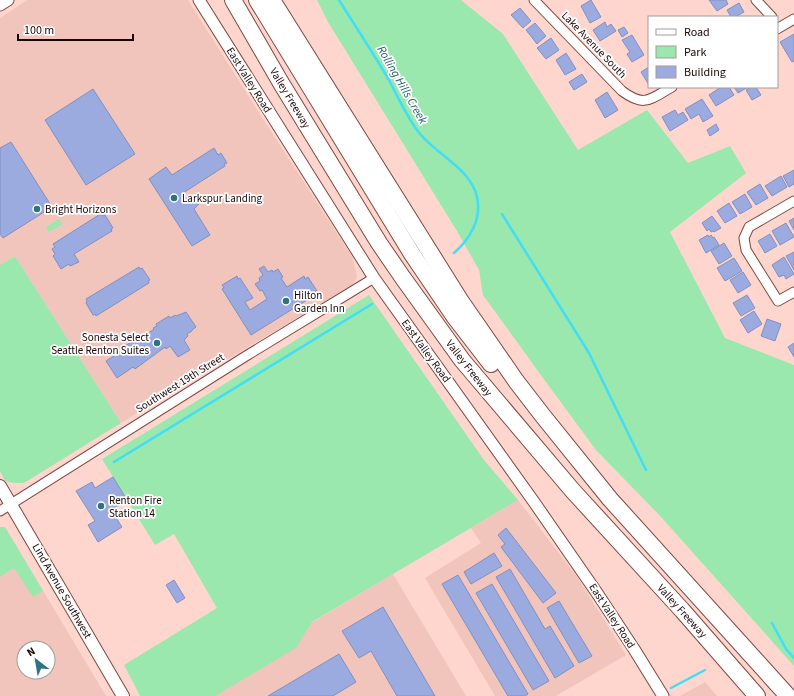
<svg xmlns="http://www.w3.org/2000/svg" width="794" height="696" font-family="'Source Sans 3',sans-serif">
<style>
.built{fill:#f1c5bc;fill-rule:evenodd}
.green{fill:#9ae8ad}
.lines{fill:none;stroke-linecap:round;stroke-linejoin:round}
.stream{stroke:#41def7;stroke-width:2.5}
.building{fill:#9babe0;stroke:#8090c2}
.minor-casing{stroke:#7e473d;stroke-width:11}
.tertiary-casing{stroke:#7e473d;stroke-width:13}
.secondary-casing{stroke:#7e473d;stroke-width:14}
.motorway-casing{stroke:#7e473d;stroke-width:18}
.minor{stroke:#fff;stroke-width:9}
.tertiary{stroke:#fff;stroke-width:11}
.secondary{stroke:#fff;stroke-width:12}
.motorway{stroke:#fff;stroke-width:16}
.poi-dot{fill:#2d7380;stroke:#fff;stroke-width:1.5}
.labels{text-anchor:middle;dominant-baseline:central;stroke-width:3.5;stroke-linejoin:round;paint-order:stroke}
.street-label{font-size:11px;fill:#190503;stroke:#fff}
.poi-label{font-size:11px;fill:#190503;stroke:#fff;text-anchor:start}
.water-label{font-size:12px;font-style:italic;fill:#1f5d67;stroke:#fff}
</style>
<rect width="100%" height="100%" fill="#fed6ce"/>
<g class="built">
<polygon points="27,0 188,0 256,108 353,258 357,277 352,285 121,423 15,256 0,265 0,18"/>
<polygon points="518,500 578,578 626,655 556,696 495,696 425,578 481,543 471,528"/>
<path d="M0,527h5l101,169h-106zM24,648h24v24h-24z"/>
<polygon points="393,574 466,696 189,696"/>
<polygon points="705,682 717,696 680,696"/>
</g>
<g class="green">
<polygon points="317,0 461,0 503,34 578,150 647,110 688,163 730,146 746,173 670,232 725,338 794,365 794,666 662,518 596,450 543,378 483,295 479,270 457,231 328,22"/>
<polygon points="59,219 63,224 49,232 46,227"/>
<polygon points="15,256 121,423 24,483 14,483 5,481 0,471 0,265"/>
<polygon points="369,295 484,460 518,500 312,622 296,648 215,696 140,696 124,665 217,608 174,534 155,545 102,459"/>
<polygon points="0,527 5,527 43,591 33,597 14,568 0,577"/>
</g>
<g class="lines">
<g class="stream">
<path d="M339,0c17,27 34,53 50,80 9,17 17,35 28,50 17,24 54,38 60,67 5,22 -7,42 -23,56"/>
<polyline points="502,214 589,353 646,470"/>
<polyline points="114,462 372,304"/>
<polyline points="772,623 786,649 794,658"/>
<polyline points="671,688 705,670"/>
</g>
</g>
<g class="building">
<polygon points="591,0 601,17 590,23 581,6"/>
<polygon points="709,0 726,0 728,4 717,11"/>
<polygon points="739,3 744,12 735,17 731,17 727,10"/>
<polygon points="520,8 531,21 523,28 511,15"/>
<polygon points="605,22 607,27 611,24 616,31 600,41 593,30"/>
<polygon points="535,23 546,36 537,44 526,30"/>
<polygon points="624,27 628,33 622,37 618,30"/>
<polygon points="794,34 794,61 792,62 780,42"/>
<polygon points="632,35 644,55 632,62 627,54 630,52 622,40"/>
<polygon points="551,38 559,50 546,59 537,48"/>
<polygon points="566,53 576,69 565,75 556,60"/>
<polygon points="649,67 649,85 641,72"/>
<polygon points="582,74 587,82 574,90 569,82"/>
<polygon points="721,87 729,87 734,95 716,106 709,95"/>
<polygon points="734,87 748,87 738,93"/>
<polygon points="751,87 756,87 761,95 752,100 746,90"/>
<polygon points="93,89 135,154 86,185 45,120"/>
<polygon points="607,92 618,110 605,118 595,100"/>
<polygon points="702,99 713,116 703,122 699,114 691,119 685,109"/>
<polygon points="675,110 678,115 683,112 688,120 670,131 662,117"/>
<polygon points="716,124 719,130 710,136 707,130"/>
<polygon points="11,142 52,207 3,238 0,234 0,148"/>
<polygon points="214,148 218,155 221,153 227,163 224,164 225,166 183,193 188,200 194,196 199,204 194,209 210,235 192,246 149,179 166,167 172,175"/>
<polygon points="794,170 794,184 789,187 783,176"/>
<polygon points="781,176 787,187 772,196 765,186"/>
<polygon points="760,184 768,198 756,205 747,192"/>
<polygon points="745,194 752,207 740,214 732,202"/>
<polygon points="729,203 737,216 725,223 717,211"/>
<polygon points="102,213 103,216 105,215 113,228 111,229 112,231 74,254 79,262 70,266 69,264 61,269 53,256 55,254 52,249 55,247 53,244"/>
<polygon points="712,216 721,228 714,232 713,231 711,232 709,229 707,231 702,223"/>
<polygon points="794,218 794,230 789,221"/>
<polygon points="786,223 794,237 780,245 772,231"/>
<polygon points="770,234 777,246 765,253 758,241"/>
<polygon points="708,235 709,237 711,235 713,238 714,237 719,245 706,253 699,240"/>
<polygon points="724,243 732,256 719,264 711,251"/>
<polygon points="794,252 794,270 786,256"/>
<polygon points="784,257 794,274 786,279 784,275 779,277 772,265"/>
<polygon points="734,258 742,271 725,281 717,268"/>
<polygon points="264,266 268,272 272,270 273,272 278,269 283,277 281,278 287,287 304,276 305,279 308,277 317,291 314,293 315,295 251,335 222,289 224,288 222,285 237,276 238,279 240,278 253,298 245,302 250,310 267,299 262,290 260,291 255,284 260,281 259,278 263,275 259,269"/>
<polygon points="139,267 140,269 142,268 150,280 148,281 149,283 96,316 95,314 93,315 86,303 87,301 86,299"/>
<polygon points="743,272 751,285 738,293 730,280"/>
<polygon points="747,295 755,308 741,316 733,303"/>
<polygon points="754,311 762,324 748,333 740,320"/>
<polygon points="186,312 196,327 192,330 192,331 187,334 188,336 184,340 190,350 178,357 170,346 166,349 165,347 135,369 133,367 117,378 106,361 123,350 122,348 139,337 140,339 154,329 153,328 157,326 156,324 169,316 170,318 175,315 176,316"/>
<polygon points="767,319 781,324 775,341 761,336"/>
<polygon points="794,343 794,357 788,347"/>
<polygon points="113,477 127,500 111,510 122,527 98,542 88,525 95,521 76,491 92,482 95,488"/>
<polygon points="506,528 556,593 543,603 501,547 505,544 498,535"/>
<polygon points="494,553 502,566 471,584 464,572"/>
<polygon points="510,569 545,629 550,626 574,666 555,678 496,577"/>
<polygon points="458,575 528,694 525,696 508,696 442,584"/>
<polygon points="174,580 185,598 177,603 166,585"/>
<polygon points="492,584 549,681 533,690 476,593"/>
<polygon points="559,601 592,656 579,663 547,608"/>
<polygon points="383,607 435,696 397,696 371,651 359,658 342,631"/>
<polygon points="339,654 356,682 333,696 268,696"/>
</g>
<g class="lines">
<g class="minor-casing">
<g id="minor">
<path d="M534,0l88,91c23,17 28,8 50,-4"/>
<polyline points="756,0 772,17"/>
<polyline points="777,29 794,19"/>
<polyline points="794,201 749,227 744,238 746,250 778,301 794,292"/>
<polyline points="0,511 246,356 374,278"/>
</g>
</g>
<g class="tertiary-casing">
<g id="tertiary">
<polyline points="199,0 374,278 534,502 597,593 634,649 663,696"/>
<polyline points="0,5 8,0"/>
</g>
</g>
<g class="secondary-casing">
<polyline id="secondary" points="0,486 123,696"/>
</g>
<g class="motorway-casing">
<g id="motorway">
<polyline points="233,0 281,83 379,243 403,278 462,360 573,491 682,610 757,696"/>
<polyline points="257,0 412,254 454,316 491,364"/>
<polyline points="272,0 460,300 516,381 543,416 610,499 788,696"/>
</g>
</g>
<use href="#minor" class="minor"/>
<use href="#tertiary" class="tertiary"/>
<use href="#secondary" class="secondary"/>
<use href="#motorway" class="motorway"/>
</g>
<g class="poi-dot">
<circle cx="174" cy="198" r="4"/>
<circle cx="37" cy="209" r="4"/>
<circle cx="286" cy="301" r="4"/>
<circle cx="157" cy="343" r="4"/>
<circle cx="101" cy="506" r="4"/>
</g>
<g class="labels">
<g class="street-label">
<text transform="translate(594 45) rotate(46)">Lake Avenue South</text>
<text transform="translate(249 80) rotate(58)">East Valley Road</text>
<text transform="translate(290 98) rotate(59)">Valley Freeway</text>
<text transform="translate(426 351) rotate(54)">East Valley Road</text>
<text transform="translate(469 368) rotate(52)">Valley Freeway</text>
<text transform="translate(180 383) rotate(-32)">Southwest 19th Street</text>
<text transform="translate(62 591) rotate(60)">Lind Avenue Southwest</text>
<text transform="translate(682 611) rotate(48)">Valley Freeway</text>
<text transform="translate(612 616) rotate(57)">East Valley Road</text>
</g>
<g class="poi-label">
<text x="182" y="198">Larkspur Landing</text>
<text x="45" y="209">Bright Horizons</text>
<text x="294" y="295">Hilton<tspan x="294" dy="13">Garden Inn</tspan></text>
<text x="149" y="337" text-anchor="end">Sonesta Select<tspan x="149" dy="13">Seattle Renton Suites</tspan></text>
<text x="109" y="500">Renton Fire<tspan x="109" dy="13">Station 14</tspan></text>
</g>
<g class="water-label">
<text transform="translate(402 85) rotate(60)">Rolling Hills Creek</text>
</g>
</g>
<rect x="648" y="16" width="130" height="72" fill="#ffffff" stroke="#a39b9a"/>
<rect x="656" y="29" width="20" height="6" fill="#ffffff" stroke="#a39b9a"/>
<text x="684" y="36" font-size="12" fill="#190503">Road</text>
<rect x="656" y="46" width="20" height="12" fill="#9ae8ad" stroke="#a39b9a"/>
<text x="684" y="56" font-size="12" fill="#190503">Park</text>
<rect x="656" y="66" width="20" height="12" fill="#9babe0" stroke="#a39b9a"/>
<text x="684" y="76" font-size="12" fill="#190503">Building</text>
<g transform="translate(36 660) rotate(329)"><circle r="19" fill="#ffffff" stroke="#a39b9a"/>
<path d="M0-3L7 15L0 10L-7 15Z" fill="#2d7380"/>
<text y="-6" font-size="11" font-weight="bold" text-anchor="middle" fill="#190503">N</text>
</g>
<path d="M18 34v6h115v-6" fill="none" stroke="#190503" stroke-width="2"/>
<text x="24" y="34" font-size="12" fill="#190503" stroke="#ffffff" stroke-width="3" paint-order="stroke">100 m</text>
</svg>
